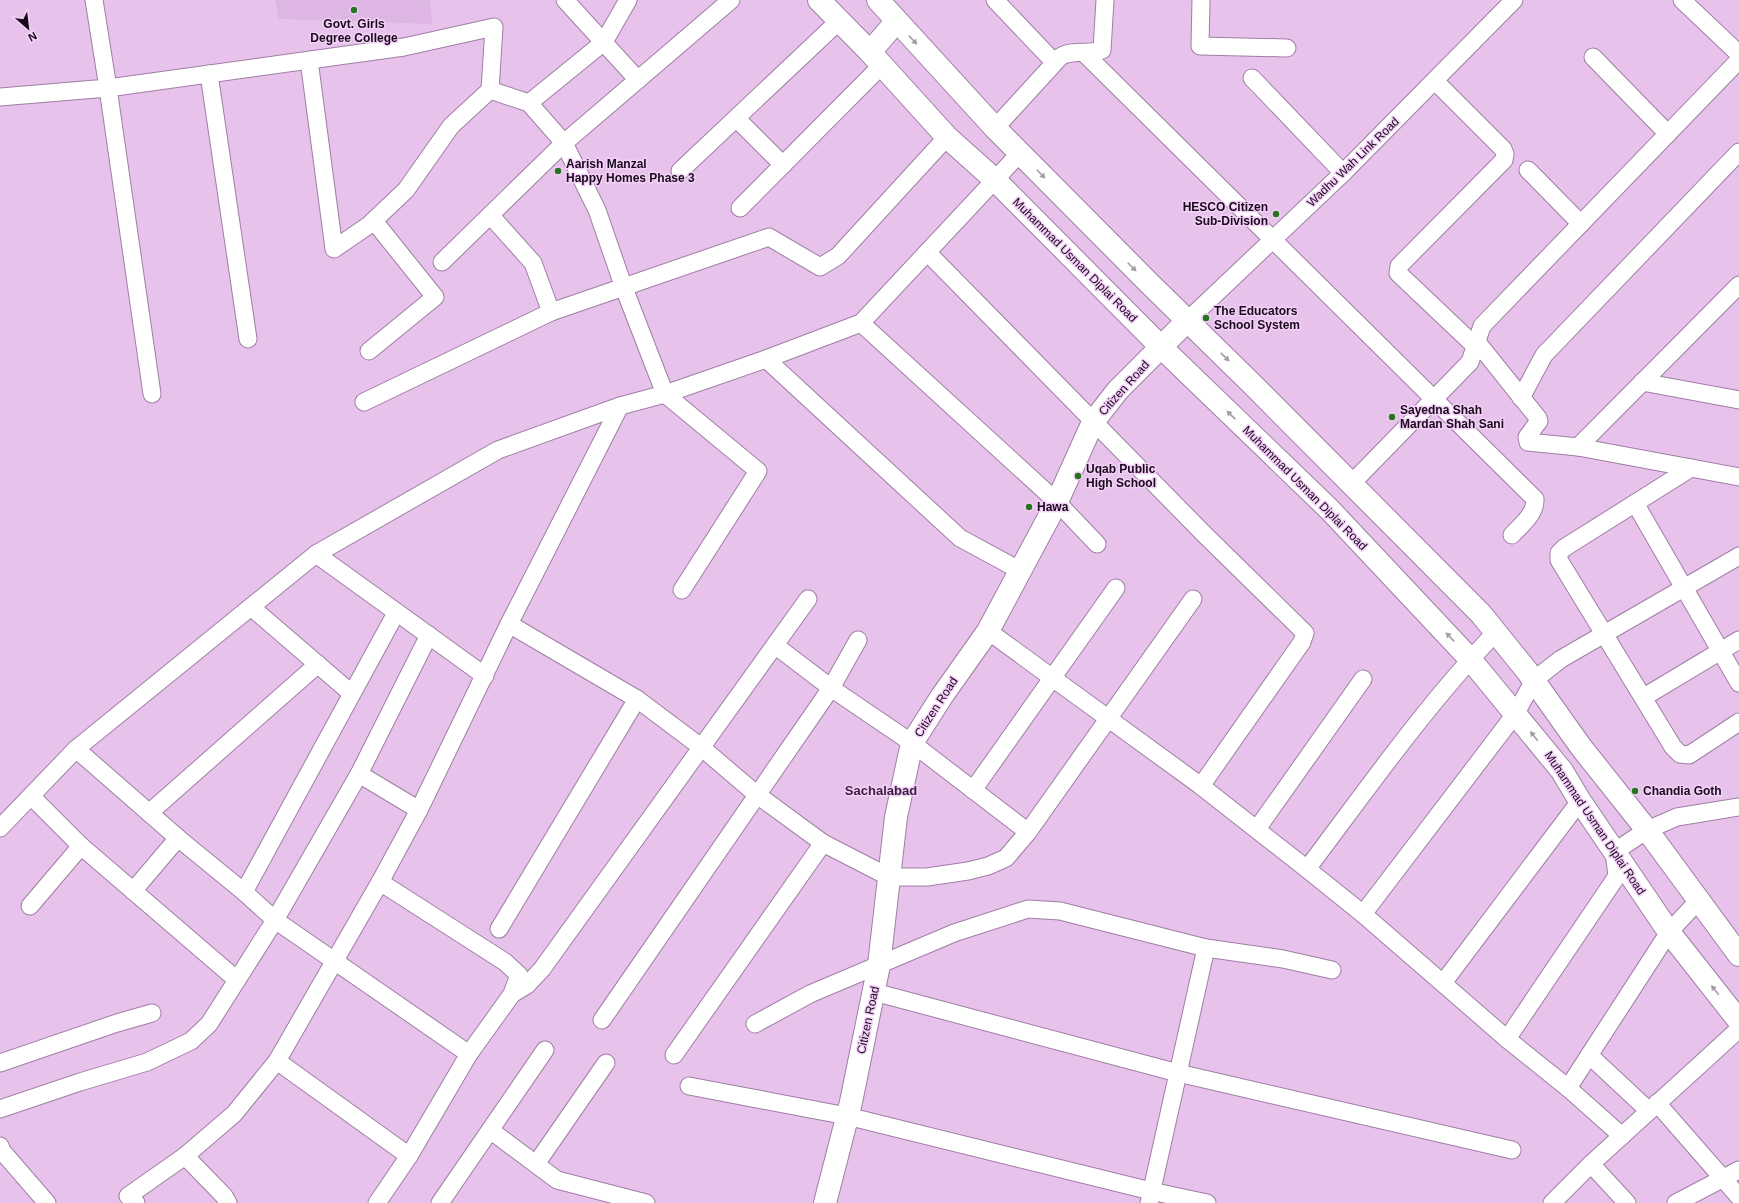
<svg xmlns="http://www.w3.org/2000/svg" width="1739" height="1203" font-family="Arial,sans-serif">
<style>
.built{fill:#deb6e4}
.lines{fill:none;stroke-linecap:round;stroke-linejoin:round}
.street-casing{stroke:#9f7ea4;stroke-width:19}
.secondary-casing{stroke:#9f7ea4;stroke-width:24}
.street{stroke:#fff;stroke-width:17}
.secondary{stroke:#fff;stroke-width:22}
.oneway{fill:#a29da3}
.poi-dot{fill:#25751e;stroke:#f4d0f9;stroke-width:1.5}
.labels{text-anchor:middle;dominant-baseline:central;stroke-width:3;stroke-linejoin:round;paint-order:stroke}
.poi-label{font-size:12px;font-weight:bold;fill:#170b19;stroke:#f4d0f9;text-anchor:start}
.street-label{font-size:12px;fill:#170b19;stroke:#f4d0f9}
.neighbourhood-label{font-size:13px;font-weight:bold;fill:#3a1e3f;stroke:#f4d0f9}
</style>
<rect width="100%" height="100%" fill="#e7c3ec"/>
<polygon class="built" points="275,0 430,0 432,24 279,19"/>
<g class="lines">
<g class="street-casing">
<g id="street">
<polyline points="565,0 638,80"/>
<polyline points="995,0 1054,62"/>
<polyline points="1201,0 1200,46 1287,48"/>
<polyline points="1682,0 1739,54"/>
<path d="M1084,53l451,446c1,15 -14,26 -23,36"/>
<polyline points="1593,57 1668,134"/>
<polyline points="209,74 248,339"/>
<polyline points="1252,78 1343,173"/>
<polyline points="1435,81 1503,149 1505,154 1504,160 1399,266 1398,273 1475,346"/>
<polyline points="490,90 529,103 564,143 597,210 624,288 665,394 758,471 682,590"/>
<polyline points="0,97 108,88 94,0"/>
<polyline points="529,103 604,42 628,0"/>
<polyline points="737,119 783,165"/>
<path d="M995,128l65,-71c12,-8 29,-2 42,-7l3,-50"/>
<polyline points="1528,170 1581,224"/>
<polyline points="680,171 839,21"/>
<polyline points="740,208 882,65"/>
<polyline points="490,215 533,263 551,312"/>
<polyline points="927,252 1205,535 1305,633 1302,642 1201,786"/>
<polyline points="442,262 564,143 731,0"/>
<polyline points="1187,321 1343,173 1514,0"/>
<polyline points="861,323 1057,502 1097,544"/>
<polyline points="1477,342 1538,418 1539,421 1527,437 1528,442 1578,447 1739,477"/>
<polyline points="369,351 435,297 374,221"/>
<polyline points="766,359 960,538 1021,571"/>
<polyline points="1642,382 1739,400"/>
<polyline points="152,394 108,88 404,47 494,27 490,90 451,126 406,190 369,225 334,249 309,60"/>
<polyline points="1521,398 1544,355 1739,152"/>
<polyline points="364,402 551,312 769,237 820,267 838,256 947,137"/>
<polyline points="1578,447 1739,285"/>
<polyline points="1691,468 1564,548 1559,553 1559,560 1673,747 1680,754 1689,755 1739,722"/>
<polyline points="1352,483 1470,362 1482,326 1739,60"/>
<polyline points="1635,503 1739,683"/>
<path d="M316,554c56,41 113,81 169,122"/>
<polyline points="251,607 351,693"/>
<polyline points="509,624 637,699 701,747 756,794 823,843 889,877 927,877 968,871 988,866 1006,858 1028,832 912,743 831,688 776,646"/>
<polyline points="988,631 1201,786 1307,869 1363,914 1507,1039 1568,1088 1622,1136"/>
<polyline points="1644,697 1739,640"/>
<polyline points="76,749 178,838 244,892 275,920 469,1054"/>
<polyline points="359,774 419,810"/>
<polyline points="973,790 1116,588"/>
<polyline points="31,796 81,846 237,980 275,920 359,774 429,635"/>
<polyline points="149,813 318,664"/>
<polyline points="0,828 76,749 316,554 498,450 620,406 665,394 766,359 861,323 1020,153"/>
<polyline points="1257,829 1363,679"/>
<polyline points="1028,832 1193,599"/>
<path d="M1307,869c61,-81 119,-164 189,-237"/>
<polyline points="133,891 178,838"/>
<polyline points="244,892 396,613"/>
<polyline points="30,906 81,846"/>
<polyline points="1363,914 1516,713 1534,680 1561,659 1739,556"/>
<polyline points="499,929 637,699"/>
<polyline points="1443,983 1580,801"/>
<polyline points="874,992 1178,1073 1512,1150"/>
<polyline points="512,994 527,985 542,969 808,599"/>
<polyline points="602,1020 831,688 858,640"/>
<polyline points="755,1024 810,994 954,933 1028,909 1060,911 1206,948 1283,959 1332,970"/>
<polyline points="1507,1039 1617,876 1614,852 1647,830 1677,817 1739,807"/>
<polyline points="674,1055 823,843"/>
<polyline points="1589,1055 1649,1111"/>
<polyline points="277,1061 409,1156"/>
<polyline points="0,1063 117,1023 152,1013"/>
<polyline points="689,1086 847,1116 1151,1191 1207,1203"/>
<polyline points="1568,1088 1669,932 1698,901"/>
<polyline points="1657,1103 1739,1197"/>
<polyline points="0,1109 80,1082 147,1062 191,1041 209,1024 237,980"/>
<polyline points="490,1130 557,1180 646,1203"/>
<polyline points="0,1146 2,1151 47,1203"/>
<polyline points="185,1156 224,1196 228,1203"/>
<polyline points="536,1164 606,1063"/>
<polyline points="1591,1164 1627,1203"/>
<polyline points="136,1203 128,1196 185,1156 234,1114 277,1061 380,882 419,810 509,624 620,406"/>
<polyline points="377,1203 409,1156 469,1054 512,994 519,975 505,962 380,882"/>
<polyline points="440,1203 545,1050"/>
<polyline points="1149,1203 1206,948"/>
<polyline points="1552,1203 1591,1164 1739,1029"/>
<polyline points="1676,1203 1739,1170"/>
</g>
</g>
<g class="secondary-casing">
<g id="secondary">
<polyline points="819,0 870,52 947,137 995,180 1161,347 1330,510 1470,659 1562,771 1580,801 1669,932 1739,1021"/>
<polyline points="878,0 995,128 1150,284 1253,385 1481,614 1527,671 1581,747 1647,830 1739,955"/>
<polyline points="870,52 896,22"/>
<polyline points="825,1203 851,1102 879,965 896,817 912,743 942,696 988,631 1057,502 1093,422 1118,390 1187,321"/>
</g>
</g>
<use href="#street" class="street"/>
<use href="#secondary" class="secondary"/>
</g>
<defs><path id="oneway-solid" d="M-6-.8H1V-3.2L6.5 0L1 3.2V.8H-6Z"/></defs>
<g class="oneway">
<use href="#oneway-solid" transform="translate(913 40) rotate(47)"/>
<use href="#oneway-solid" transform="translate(1041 174) rotate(45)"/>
<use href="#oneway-solid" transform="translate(1132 267) rotate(45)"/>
<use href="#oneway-solid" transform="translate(1225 357) rotate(44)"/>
<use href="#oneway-solid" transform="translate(1231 415) rotate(-136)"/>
<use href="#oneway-solid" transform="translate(1450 637) rotate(-133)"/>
<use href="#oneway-solid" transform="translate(1534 736) rotate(-129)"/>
<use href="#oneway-solid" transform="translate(1715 990) rotate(-128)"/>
</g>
<g class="poi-dot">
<circle cx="354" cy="10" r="4"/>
<circle cx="558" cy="171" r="4"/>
<circle cx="1276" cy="214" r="4"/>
<circle cx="1206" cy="318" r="4"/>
<circle cx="1392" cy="417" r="4"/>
<circle cx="1078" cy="476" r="4"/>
<circle cx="1029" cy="507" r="4"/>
<circle cx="1635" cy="791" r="4"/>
</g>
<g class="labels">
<g class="poi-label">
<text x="354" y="24" text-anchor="middle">Govt. Girls<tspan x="354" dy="14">Degree College</tspan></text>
<text x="566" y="164">Aarish Manzal<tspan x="566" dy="14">Happy Homes Phase 3</tspan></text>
<text x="1268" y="207" text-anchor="end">HESCO Citizen<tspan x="1268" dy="14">Sub-Division</tspan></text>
<text x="1214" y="311">The Educators<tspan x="1214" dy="14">School System</tspan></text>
<text x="1400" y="410">Sayedna Shah<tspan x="1400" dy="14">Mardan Shah Sani</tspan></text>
<text x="1086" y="469">Uqab Public<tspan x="1086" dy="14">High School</tspan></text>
<text x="1037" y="507">Hawa</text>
<text x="1643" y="791">Chandia Goth</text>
</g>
<g class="street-label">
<text transform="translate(1353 162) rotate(-44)">Wadhu Wah Link Road</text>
<text transform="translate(1075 260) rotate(45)">Muhammad Usman Diplai Road</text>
<text transform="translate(1124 388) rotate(-48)">Citizen Road</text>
<text transform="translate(1305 488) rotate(45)">Muhammad Usman Diplai Road</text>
<text transform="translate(936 707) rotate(-57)">Citizen Road</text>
<text transform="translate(1595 823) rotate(56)">Muhammad Usman Diplai Road</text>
<text transform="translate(868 1020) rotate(-78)">Citizen Road</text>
</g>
<g class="neighbourhood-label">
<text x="881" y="790">Sachalabad</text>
</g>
</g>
<g transform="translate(28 28) rotate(152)" stroke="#f4d0f9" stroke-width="3" paint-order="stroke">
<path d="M0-3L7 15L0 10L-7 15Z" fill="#170b19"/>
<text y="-6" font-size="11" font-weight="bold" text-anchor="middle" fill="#170b19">N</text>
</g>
</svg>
